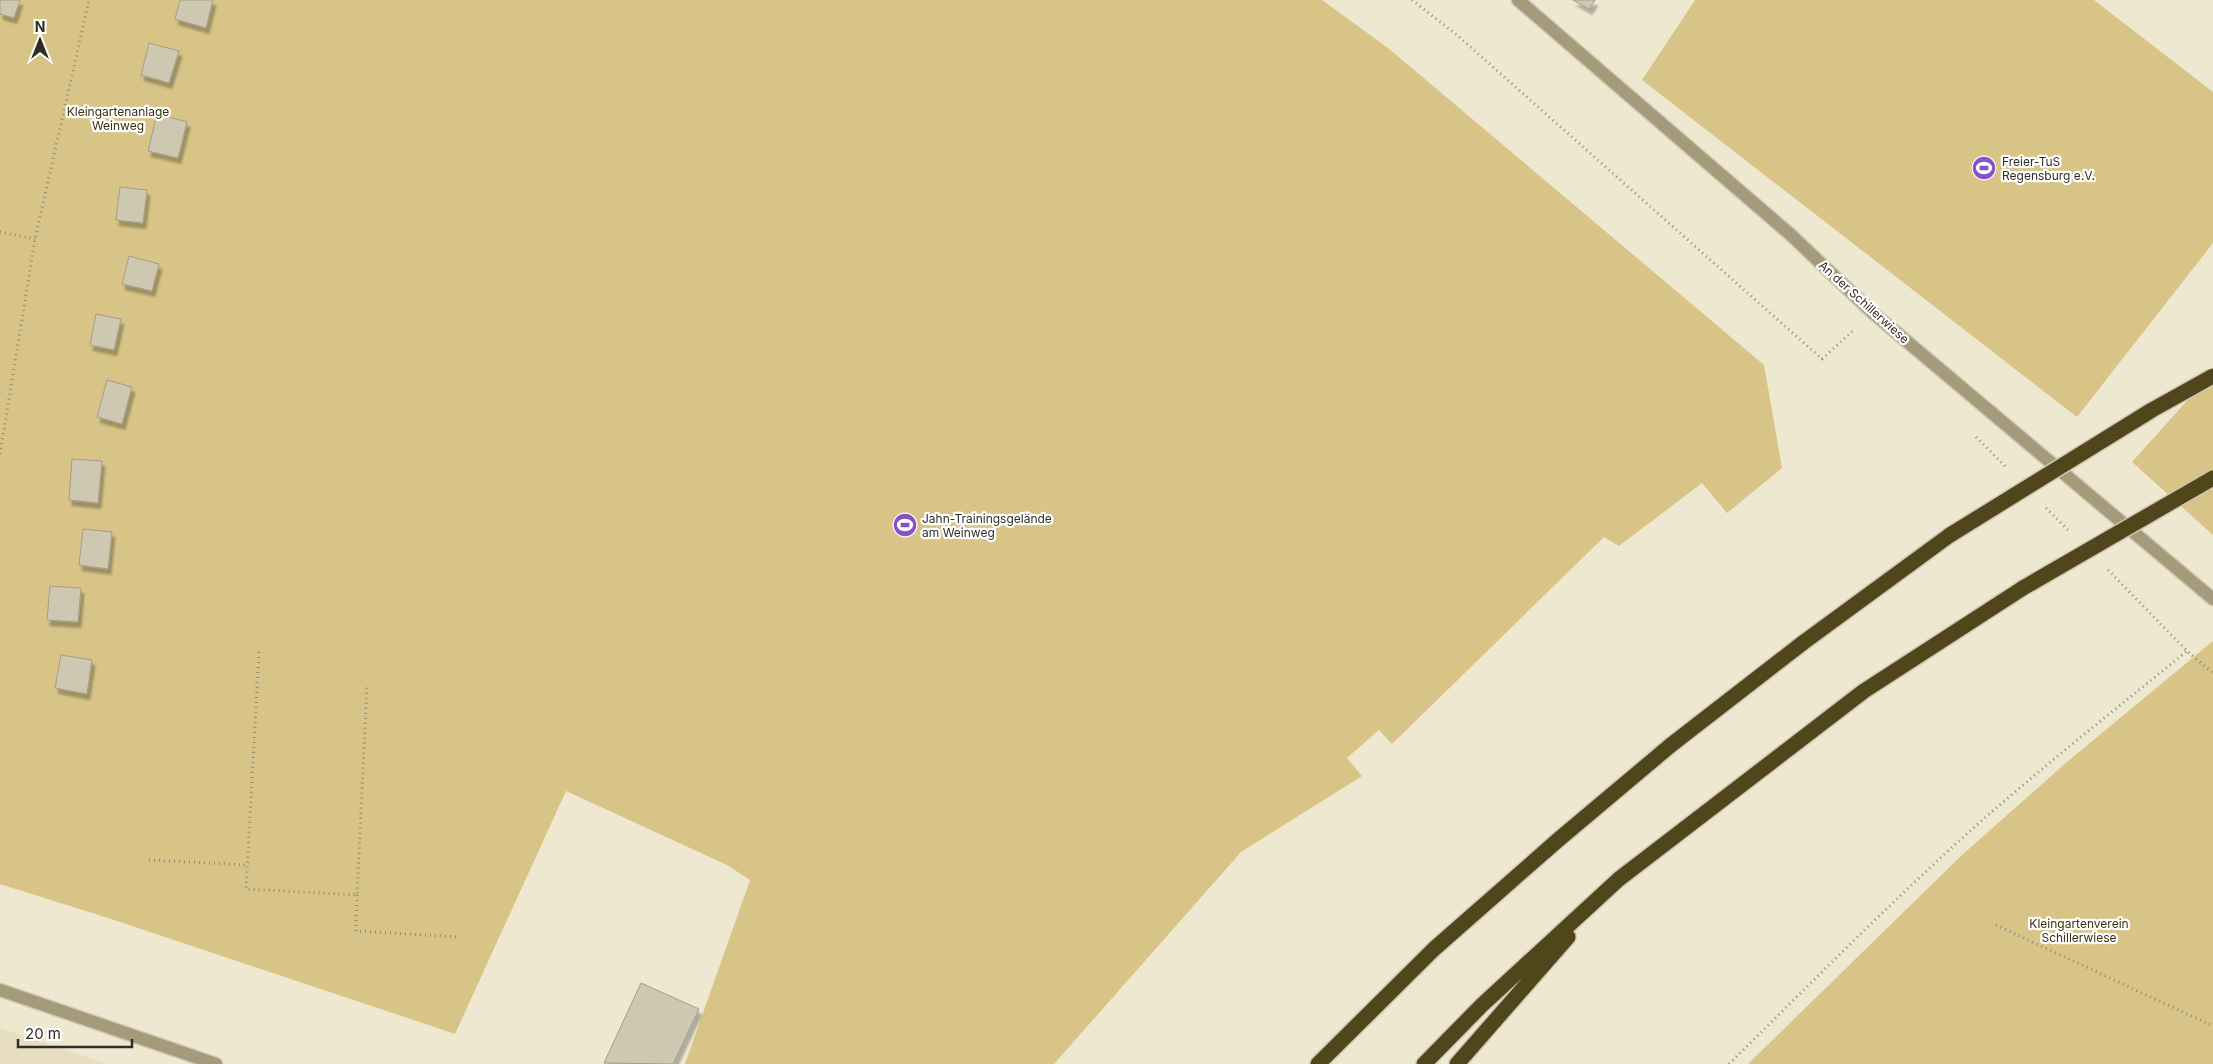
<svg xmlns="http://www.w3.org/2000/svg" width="2213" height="1064" font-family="Inter,sans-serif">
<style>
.built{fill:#e7ddc0}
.green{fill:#d7c486}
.building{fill:#cec7b1;stroke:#a49d87;filter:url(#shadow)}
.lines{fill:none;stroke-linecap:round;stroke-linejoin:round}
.lane-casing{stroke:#cdc6b2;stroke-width:15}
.street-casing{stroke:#cdc6b2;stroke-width:15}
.highway-casing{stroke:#cdc6b2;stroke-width:18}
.path{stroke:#908b7b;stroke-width:3;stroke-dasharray:1 4;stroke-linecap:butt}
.lane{stroke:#a59b7b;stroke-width:12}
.street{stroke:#a59b7b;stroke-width:12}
.highway{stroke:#51451b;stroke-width:15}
.highway-bridge-casing{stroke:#cdc6b2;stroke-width:18;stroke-linecap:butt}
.highway-bridge{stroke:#51451b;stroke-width:15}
.labels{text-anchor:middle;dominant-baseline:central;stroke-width:4.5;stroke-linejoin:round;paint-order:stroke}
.park-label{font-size:12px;fill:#3a300d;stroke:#fff}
.poi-label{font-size:12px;fill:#302d24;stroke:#fff;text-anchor:start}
.street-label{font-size:12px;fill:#302d24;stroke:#fff}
</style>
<defs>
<filter id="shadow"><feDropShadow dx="3" dy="5.5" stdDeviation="1" flood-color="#0004"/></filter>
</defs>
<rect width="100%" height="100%" fill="#efe8d1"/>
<polygon class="built" points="0,1028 108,1064 0,1064"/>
<g class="green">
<polygon points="0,0 1322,0 1388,48 1764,365 1782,468 1727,513 1702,483 1619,546 1604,537 1392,744 1379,730 1347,758 1362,776 1241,852 1054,1064 685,1064 750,880 727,865 566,791 455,1034 108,918 0,884"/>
<polygon points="1695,0 2094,0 2213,92 2213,243 2077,417 1642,80"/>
<polygon points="2213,372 2213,535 2132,462"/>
<polygon points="2213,641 2213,1064 1748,1064 1962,855 2067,762"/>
</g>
<g class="building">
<polygon points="0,0 20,0 14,18 0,14"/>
<polygon points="180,0 213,0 206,28 175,19"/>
<polygon points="1573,0 1595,0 1589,9"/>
<polygon points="149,43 179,51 169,83 141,75"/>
<polygon points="157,114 187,122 178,158 148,151"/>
<polygon points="120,187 147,190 143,223 116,220"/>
<polygon points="129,256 159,264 152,291 122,284"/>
<polygon points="96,314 121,319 114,350 90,345"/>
<polygon points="107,380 132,387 122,424 97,417"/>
<polygon points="72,459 102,461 98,503 69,500"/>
<polygon points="83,529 112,532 108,569 79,565"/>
<polygon points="50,586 81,588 78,622 47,620"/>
<polygon points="61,655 92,660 87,694 55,688"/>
<polygon points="641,983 699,1009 673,1064 604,1063"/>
</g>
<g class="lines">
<g class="lane-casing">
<polyline id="lane" points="1518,0 1791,235 1873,313 2213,599"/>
</g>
<g class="street-casing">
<polyline id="street" points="0,990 216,1064"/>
</g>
<g class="highway-casing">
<g id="highway">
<polyline points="1318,1064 1434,949 1558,840 1671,745 1804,642 1950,535"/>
<polyline points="1424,1064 1482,1005 1619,879 1864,691 2023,588"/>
<polyline points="1457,1064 1568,937"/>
</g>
</g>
<g class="path">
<polyline points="1412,0 1457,35 1822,359 1855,329"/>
<polyline points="0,232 35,239"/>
<polyline points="1976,437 2007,468"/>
<polyline points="0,454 35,239 89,0"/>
<polyline points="2046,508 2068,530"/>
<polyline points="2108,570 2187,651 2213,673"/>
<polyline points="259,652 246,889 357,895 367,685"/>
<polyline points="149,860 247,865"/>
<polyline points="357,895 356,931 458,937"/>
<polyline points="1996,925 2213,1026"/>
<path d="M1729,1064c76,-75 152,-152 231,-224 73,-66 151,-127 227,-189"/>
</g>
<use href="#lane" class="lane"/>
<use href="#street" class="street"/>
<use href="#highway" class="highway"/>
<g class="highway-bridge-casing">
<g id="highway-bridge">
<polyline points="1950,535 2152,410 2213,376"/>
<polyline points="2023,588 2213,478"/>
</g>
</g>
<use href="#highway-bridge" class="highway-bridge"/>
</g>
<defs>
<g id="stadium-disc" transform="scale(1.25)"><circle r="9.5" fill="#8951c8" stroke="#fff"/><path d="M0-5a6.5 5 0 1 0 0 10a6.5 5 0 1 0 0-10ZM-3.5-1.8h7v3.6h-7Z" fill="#fff"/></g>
</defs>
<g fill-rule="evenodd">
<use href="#stadium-disc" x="1984" y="168"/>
<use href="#stadium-disc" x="905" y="525"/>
</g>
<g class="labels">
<g class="park-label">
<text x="118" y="111">Kleingartenanlage<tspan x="118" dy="14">Weinweg</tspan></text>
<text x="2079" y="923">Kleingartenverein<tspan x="2079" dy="14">Schillerwiese</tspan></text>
</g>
<g class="poi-label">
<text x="2002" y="161">Freier-TuS<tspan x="2002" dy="14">Regensburg e.V.</tspan></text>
<text x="922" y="518">Jahn-Trainingsgelände<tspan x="922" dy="14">am Weinweg</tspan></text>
</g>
<g class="street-label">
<text transform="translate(1864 302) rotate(42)">An der Schillerwiese</text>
</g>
</g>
<g transform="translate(40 40)" stroke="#ffffff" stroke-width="4" paint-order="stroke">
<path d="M0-4L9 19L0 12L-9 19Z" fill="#302d24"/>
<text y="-8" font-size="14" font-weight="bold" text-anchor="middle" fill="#302d24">N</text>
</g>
<path d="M18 1039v8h114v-8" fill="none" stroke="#302d24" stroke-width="2.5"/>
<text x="25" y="1039" font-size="15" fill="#302d24" stroke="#ffffff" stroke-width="4" paint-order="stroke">20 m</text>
</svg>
